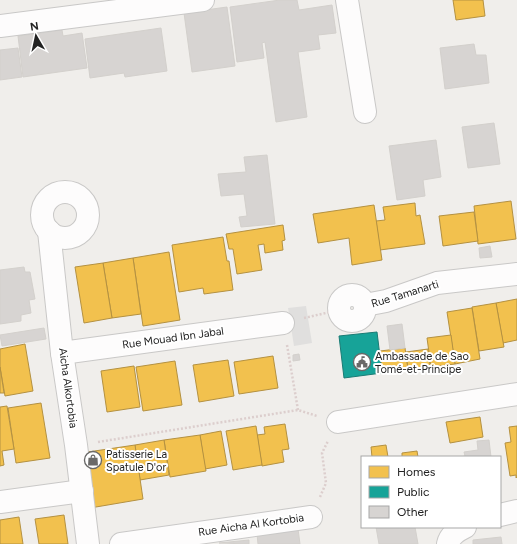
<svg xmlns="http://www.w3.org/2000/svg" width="517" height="544" font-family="Figtree,sans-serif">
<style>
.parking{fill:#e0dfde}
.homes{fill:#f2c14e;stroke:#b49141}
.public{fill:#17a398;stroke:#1a7c75}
.building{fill:#d7d4d2;stroke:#d3d0cc}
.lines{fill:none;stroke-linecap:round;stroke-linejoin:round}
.minor-casing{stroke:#c9c8c7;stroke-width:24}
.path{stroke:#dccecd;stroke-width:2.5;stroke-dasharray:2 2;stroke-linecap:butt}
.minor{stroke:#fdfcfc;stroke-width:22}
.labels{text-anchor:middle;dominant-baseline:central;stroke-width:4;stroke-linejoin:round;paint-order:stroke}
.street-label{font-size:11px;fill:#222;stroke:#fff}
.poi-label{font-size:11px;fill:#222;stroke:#fff;text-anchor:start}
</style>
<rect width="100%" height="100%" fill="#f0eeeb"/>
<polygon class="parking" points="306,306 312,343 294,346 288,308"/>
<g class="homes">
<polygon points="453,0 483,0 485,16 456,20"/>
<polygon points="511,201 516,239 478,244 474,206"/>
<polygon points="415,203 416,216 420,215 425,244 380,250 376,221 385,220 383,207"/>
<polygon points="374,205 382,260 352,265 349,238 318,243 313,214"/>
<polygon points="474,212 478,241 443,246 439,216"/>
<polygon points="283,225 285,240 282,241 283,250 265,253 264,244 258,245 262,270 237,274 233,249 229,249 226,234"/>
<polygon points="223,237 227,261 229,261 233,290 204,294 203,288 179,292 172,245"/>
<polygon points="169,252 180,320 143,326 133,258"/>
<polygon points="133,258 141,314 112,318 103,263"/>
<polygon points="103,263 112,318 84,323 75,267"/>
<polygon points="517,299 517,340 503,343 496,303"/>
<polygon points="496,303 504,347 479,351 472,307"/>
<polygon points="472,308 480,359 455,364 447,312"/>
<polygon points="451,335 455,364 431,367 427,338"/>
<polygon points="25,344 33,391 5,396 0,367 0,349"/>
<polygon points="405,348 408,369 382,373 380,351"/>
<polygon points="428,349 430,366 408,369 406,352"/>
<polygon points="273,356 278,388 239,394 234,362"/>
<polygon points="228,360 234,396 199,402 193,365"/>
<polygon points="175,361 182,405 143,411 136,367"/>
<polygon points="134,366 140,407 107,412 101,371"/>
<polygon points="0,367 4,393 0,393"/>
<polygon points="41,403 50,458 16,463 8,408"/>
<polygon points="7,406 14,449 2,451 4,465 0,466 0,407"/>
<polygon points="480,417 483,437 450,443 446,422"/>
<polygon points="285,424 289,449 282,450 284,462 262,466 257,435 265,434 264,427"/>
<polygon points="256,426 262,465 233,470 226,431"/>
<polygon points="517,426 517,477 516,478 516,475 510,476 505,443 511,442 509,427"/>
<polygon points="221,431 227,465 205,469 200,435"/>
<polygon points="200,435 206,471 170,477 164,440"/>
<polygon points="164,440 169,475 140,480 135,445"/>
<polygon points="135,445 143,499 90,508 81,453"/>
<polygon points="386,445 388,457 372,457 371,447"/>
<polygon points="417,451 418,457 402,457 402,453"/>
<polygon points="64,515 68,544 39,544 35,519"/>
<polygon points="19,517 23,544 0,544 0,520"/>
</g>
<polygon class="public" points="377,332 382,373 344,378 339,336"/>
<g class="building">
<polygon points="280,0 297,0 299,10 332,5 336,33 318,35 320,49 298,52 307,117 276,122 265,42 262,43 264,58 237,62 230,7"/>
<polygon points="227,7 235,66 192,72 184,13"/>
<polygon points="161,28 167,71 125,77 124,73 90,78 85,39"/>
<polygon points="62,30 63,36 82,33 87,68 23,77 18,36"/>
<polygon points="474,44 476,55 486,55 489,83 445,89 440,48"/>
<polygon points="18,48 22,77 0,80 0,50"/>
<polygon points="494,123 500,164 468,168 462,127"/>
<polygon points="436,140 441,177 423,180 425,196 397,200 389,146"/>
<polygon points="267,155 275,224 241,227 239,217 247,216 244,194 221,196 218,174 246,172 244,157"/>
<polygon points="490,246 492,257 480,258 479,248"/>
<polygon points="24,267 25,272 30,272 35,299 29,300 31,313 21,315 21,321 0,324 0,270"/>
<polygon points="402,324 405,348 390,350 387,326"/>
<polygon points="44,328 46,339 2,346 0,335"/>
<polygon points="299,354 300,360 293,361 293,355"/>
<polygon points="489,440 491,457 460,457 465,456 464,452 478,450 477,441"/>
<polygon points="376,527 415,527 418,544 379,544"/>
<polygon points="298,529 300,544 258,544 257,534"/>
<polygon points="501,537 502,544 473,544 473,540"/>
<polygon points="249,540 249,544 219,543"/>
</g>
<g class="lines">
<g class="minor-casing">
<g id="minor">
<polyline points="347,0 365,112"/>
<polyline points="0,26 203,0"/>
<circle cx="65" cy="215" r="23"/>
<polyline points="49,231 62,353 76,445 88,544"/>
<circle cx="352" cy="308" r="13"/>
<polyline points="365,305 386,301 437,283 517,274"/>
<polyline points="62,353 283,323"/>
<polyline points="338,422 517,394"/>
<polyline points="0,502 82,491"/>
<polyline points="500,515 517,511"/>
<polyline points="121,544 311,517"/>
<path d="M448,544c2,-9 9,-13 17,-17"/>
</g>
</g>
<g class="path">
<polyline points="304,318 339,310"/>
<polyline points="287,345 298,410"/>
<polyline points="98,442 298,410 317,416"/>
<polyline points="320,497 326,483 322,453 328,441"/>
</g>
<use href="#minor" class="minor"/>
</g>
<defs>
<g id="civic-ring" transform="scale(0.9)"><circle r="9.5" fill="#fff" stroke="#6a6968" stroke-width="1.5"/><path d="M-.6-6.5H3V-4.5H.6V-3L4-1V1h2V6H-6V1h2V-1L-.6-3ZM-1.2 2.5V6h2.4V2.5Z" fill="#6a6968"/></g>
<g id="shop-ring" transform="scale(0.9)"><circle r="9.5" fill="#fff" stroke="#6a6968" stroke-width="1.5"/><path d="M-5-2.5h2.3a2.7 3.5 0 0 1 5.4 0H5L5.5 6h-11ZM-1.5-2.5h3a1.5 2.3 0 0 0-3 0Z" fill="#6a6968"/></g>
</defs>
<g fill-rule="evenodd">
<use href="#civic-ring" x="362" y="362"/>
<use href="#shop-ring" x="93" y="460"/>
</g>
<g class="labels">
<g class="street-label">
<text transform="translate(405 294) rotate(-17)">Rue Tamanarti</text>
<text transform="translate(173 338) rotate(-8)">Rue Mouad Ibn Jabal</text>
<text transform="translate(68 388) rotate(82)">Aicha Alkortobia</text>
<text transform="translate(251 525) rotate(-8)">Rue Aicha Al Kortobia</text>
</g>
<g class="poi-label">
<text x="375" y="356">Ambassade de Sao<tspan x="375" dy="13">Tomé-et-Principe</tspan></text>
<text x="106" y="454">Patisserie La<tspan x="106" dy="13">Spatule D'or</tspan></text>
</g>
</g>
<rect x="361" y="456" width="140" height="72" fill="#ffffff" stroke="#a7a7a7"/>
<rect x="369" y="466" width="20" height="12" fill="#f2c14e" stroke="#a7a7a7"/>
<text x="397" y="476" font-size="12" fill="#222222">Homes</text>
<rect x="369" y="486" width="20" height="12" fill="#17a398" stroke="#a7a7a7"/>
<text x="397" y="496" font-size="12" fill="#222222">Public</text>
<rect x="369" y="506" width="20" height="12" fill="#d7d4d2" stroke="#a7a7a7"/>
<text x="397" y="516" font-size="12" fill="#222222">Other</text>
<g transform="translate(36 36) rotate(351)" stroke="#ffffff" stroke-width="3" paint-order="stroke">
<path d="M0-3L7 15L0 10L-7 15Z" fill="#222222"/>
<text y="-6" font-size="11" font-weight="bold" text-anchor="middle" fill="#222222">N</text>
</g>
</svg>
